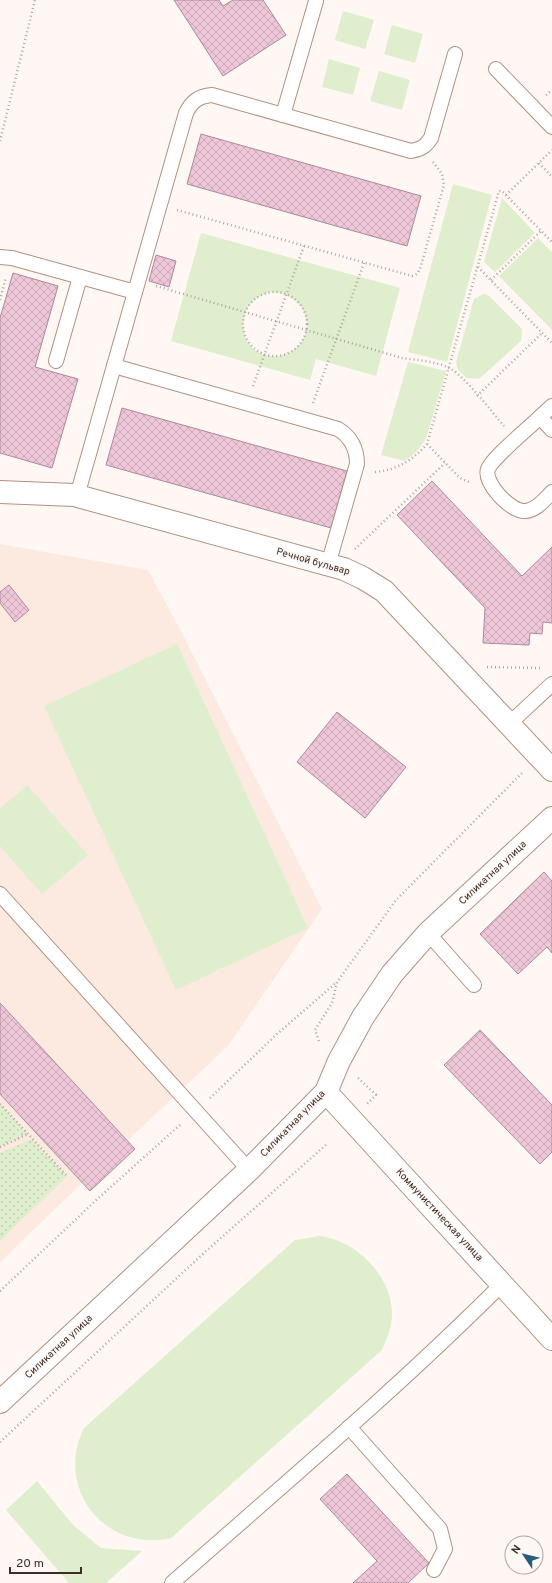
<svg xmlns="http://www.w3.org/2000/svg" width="552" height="1583" font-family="Overpass,sans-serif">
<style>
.built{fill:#fceae1}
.grass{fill:url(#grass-dots)}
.park{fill:#dfeecc;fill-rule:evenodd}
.building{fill:url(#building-cross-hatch);stroke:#ac8999}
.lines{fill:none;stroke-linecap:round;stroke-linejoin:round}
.service-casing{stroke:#b39180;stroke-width:16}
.minor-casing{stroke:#b39180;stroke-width:24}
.tertiary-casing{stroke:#b39180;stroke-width:24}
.path{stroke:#afa5a0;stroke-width:2.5;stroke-dasharray:1 3;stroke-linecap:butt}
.service{stroke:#fff;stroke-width:14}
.minor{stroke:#fff;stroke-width:22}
.tertiary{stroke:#fff;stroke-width:22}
.labels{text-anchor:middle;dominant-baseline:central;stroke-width:3;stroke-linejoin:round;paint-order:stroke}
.street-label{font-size:10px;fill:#3b2d26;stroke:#fff7f4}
</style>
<defs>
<pattern id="grass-dots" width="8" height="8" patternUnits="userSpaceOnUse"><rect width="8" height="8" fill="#dfeecc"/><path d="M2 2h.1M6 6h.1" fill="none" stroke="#c0ccaf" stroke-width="1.8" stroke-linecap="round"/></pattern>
<pattern id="building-cross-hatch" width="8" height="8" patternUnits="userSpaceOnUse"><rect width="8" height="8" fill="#edc6d8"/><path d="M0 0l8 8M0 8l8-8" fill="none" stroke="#ccaab9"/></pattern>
</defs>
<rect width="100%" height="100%" fill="#fff7f4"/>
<g class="built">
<polygon points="0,544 148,570 183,635 322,909 228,1046 127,1141 0,1003"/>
<polygon points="0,1094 82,1183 0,1262"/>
</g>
<g class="grass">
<polygon points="0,1104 28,1134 0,1146"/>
<polygon points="32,1139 67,1176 0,1241 0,1153"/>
</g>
<g class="park">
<polygon points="343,11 374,20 365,49 335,40"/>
<polygon points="392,25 423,34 415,63 384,54"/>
<polygon points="329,59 360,68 353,95 322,87"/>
<polygon points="379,71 410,80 402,110 370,101"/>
<polygon points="453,184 492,195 447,362 408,352"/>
<polygon points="502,198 535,233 495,272 484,262"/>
<path d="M201,233l199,55 -24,88 -60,-17 -6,21 -139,-39zM270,292c24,0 46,22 33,47 -4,8 -12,14 -21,16 -40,11 -57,-50 -12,-63z"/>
<polygon points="538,238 552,252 552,330 499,276"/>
<polygon points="484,294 489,296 522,329 521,341 479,379 467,378 458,370 456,362 474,299"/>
<polygon points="408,362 446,371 426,439 417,451 405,461 381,455"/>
<polygon points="177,644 308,928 176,990 44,706"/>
<polygon points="27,785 88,855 42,894 0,846 0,809"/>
<path d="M320,1236c37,5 72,40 72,78 0,13 -5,24 -10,36l-211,188c-65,15 -117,-49 -87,-110l211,-188z"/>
<polygon points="37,1481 73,1525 101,1548 142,1551 106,1583 69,1583 6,1510"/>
</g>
<g class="building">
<polygon points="174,0 219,0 223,6 233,0 263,0 286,35 223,76"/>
<polygon points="201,134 421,196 407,246 187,184"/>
<polygon points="156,255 176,261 169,287 149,281"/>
<polygon points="13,273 58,286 35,367 78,379 52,468 0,453 0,318"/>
<polygon points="122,408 347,471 331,528 106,465"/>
<polygon points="432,481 522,576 552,547 552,623 543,622 542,634 530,633 529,645 483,643 485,608 397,515"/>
<polygon points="9,585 29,610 15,622 0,603 0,592"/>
<polygon points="337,712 406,767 365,818 297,762"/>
<polygon points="544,872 552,881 552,953 547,947 518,974 480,934"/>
<polygon points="0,1003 135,1149 90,1191 0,1094"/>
<polygon points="480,1030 552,1105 552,1152 540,1164 444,1065"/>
<polygon points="347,1474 429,1563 408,1583 353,1583 377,1561 320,1499"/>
</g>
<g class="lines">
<g class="service-casing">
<g id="service">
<polyline points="496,69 552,127"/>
<polyline points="283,115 316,1"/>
<polyline points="0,257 12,258 135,292"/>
<polyline points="56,361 80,277"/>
<path d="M114,366l224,63c13,8 19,19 19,35l-29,101"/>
<polyline points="540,417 552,406"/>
<path d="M552,430l-12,-13c-11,11 -47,40 -52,52 -5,14 23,43 37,42 11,0 20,-12 27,-19"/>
<path d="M77,496l109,-383c6,-12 13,-17 26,-18l199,56c10,-2 14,-4 20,-13l24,-84"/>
<polyline points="509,724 552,684"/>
<polyline points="0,894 249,1170"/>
<polyline points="428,933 474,985"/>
<polyline points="349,1427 440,1529 445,1549 434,1570"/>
<path d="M172,1583c111,-98 225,-194 330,-299"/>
</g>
</g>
<g class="minor-casing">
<polyline id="minor" points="0,492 74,495 344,569 363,578 384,591 552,770"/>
</g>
<g class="tertiary-casing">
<g id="tertiary">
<polyline points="326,1092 552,1339"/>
<polyline points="0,1402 249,1170 326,1092 339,1061 363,1017 392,974 428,933 552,818"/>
</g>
</g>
<g class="path">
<polyline points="546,95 552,90"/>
<polyline points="0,141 35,0"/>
<polyline points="539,163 552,177"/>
<polyline points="506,195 552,150"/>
<polyline points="177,210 412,276 417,274 420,269 444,185 442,174 433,162"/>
<polyline points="478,267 552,343"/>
<polyline points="491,280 541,231"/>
<path d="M156,286l246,72c15,2 35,3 49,11 14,8 41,43 53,57"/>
<circle cx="275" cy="324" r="32"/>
<polyline points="0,300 6,277"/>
<polyline points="253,386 304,246"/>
<polyline points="477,396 542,333"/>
<polyline points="313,403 364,263"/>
<polyline points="427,444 460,478 469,482"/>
<path d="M375,472c22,-2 38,-12 52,-28l72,-253h3l50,51"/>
<polyline points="355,549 445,463"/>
<polyline points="487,667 540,668"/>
<polyline points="319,1041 315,1030 332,1003 337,982 396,900 522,773"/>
<polyline points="358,1078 376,1095 367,1104"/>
<polyline points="210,1098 277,1034 337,982"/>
<polyline points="0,1104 67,1176"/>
<polyline points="0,1147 28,1134"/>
<polyline points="0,1291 93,1203 181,1124"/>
<polyline points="0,1442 205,1252 327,1144"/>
</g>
<use href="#service" class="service"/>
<use href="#minor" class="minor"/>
<use href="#tertiary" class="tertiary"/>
</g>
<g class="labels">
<g class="street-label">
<text transform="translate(313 562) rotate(16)">Речной бульвар</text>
<text transform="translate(493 873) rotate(-43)">Силикатная улица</text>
<text transform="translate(293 1124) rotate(-46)">Силикатная улица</text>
<text transform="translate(439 1215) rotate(47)">Коммунистическая улица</text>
<text transform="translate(59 1347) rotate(-43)">Силикатная улица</text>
</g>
</g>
<g transform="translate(524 1555) rotate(305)"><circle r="19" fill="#fff7f4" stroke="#b1a6a2"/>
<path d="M0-3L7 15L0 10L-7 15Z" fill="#295e7a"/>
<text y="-6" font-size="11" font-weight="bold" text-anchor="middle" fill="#3b2d26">N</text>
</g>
<path d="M10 1567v6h71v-6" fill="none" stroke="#3b2d26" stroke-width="2"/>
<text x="16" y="1567" font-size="12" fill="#3b2d26" stroke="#fff7f4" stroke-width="3" paint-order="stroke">20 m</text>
</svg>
